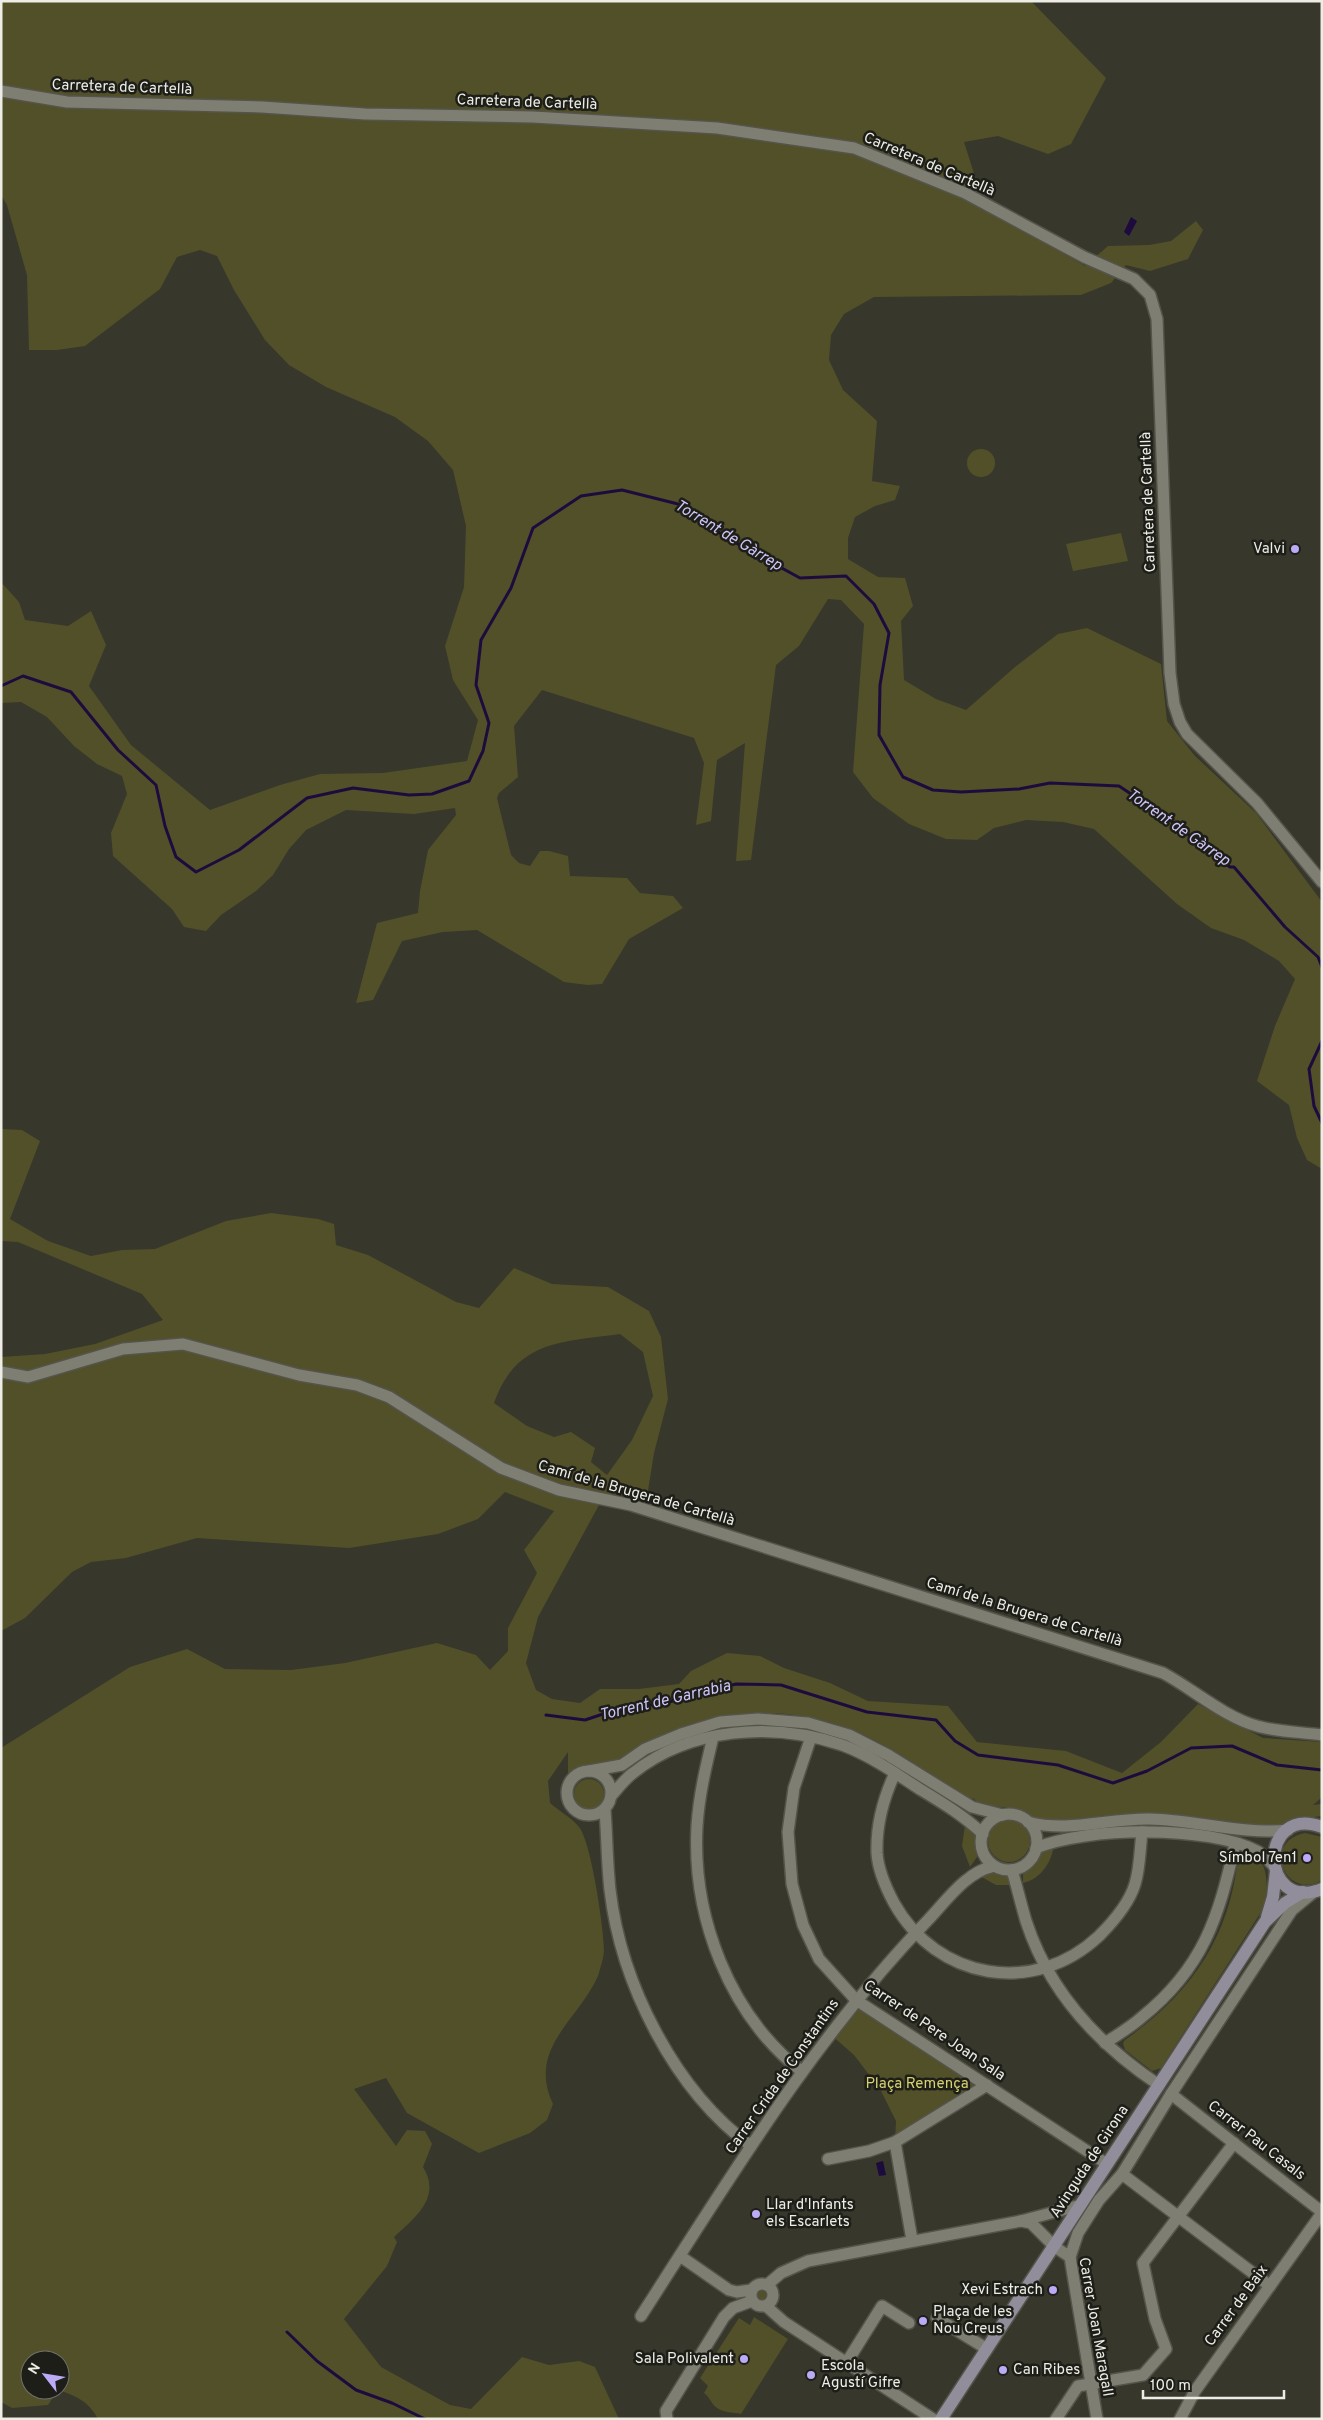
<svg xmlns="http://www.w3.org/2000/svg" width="1323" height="2420" font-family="Overpass,sans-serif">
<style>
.green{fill:#525029;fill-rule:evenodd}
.water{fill:#1e0b3e}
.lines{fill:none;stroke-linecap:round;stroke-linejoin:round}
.stream{stroke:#1e0b3e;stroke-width:3}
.street-casing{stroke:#54544b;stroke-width:14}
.secondary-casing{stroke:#54544b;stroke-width:15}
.street{stroke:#7e7e72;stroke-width:11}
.secondary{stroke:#928d9a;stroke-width:12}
.poi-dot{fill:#bbaaf6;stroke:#1e1e19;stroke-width:2}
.labels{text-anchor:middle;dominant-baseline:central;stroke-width:5;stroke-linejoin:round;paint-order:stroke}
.street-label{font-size:15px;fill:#edede6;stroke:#1e1e19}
.poi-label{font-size:15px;fill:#edede6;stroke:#1e1e19;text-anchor:end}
.park-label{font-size:15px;fill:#d7d270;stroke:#1e1e19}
.water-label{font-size:16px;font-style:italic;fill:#cfc4f8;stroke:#1e1e19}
</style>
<rect width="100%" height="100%" fill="#37372c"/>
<g class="green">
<polygon points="1,1 1031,1 1106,78 1071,144 1048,154 998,136 964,142 985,208 1085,266 1108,246 1149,245 1171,241 1196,221 1203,230 1188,259 1150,271 1126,265 1111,283 1081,295 874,297 844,314 831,335 829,360 843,390 877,421 872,481 900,486 895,500 875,506 855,517 848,538 848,559 878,577 905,578 913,606 901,621 904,680 936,699 966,710 1015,667 1058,634 1087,628 1161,664 1167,721 1195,756 1256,813 1322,902 1322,1169 1307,1160 1297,1138 1289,1105 1257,1081 1275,1026 1295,979 1279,961 1244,940 1211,928 1177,904 1094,829 1063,822 1026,820 994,828 977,840 946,839 909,824 873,798 853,772 864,624 841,600 828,599 799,646 776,665 751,860 736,861 745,743 717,760 711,821 696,825 704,763 694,738 542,690 514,726 518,777 499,793 497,798 511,855 519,863 530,866 540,851 549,851 568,856 570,876 627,878 640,893 673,896 683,908 629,939 602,984 588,985 564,982 477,930 443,932 402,941 373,1000 356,1003 377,923 418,913 420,891 428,850 456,815 455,808 414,814 346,810 306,830 289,849 273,875 256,891 221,915 206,931 184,927 172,909 113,856 111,833 127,794 122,776 97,764 74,746 47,717 21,702 1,703 1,582 19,602 25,620 68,626 91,611 106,645 89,686 131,745 210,810 280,785 320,774 383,773 467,761 478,720 453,680 445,646 464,587 466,526 453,470 428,441 395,417 326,387 289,365 265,340 234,290 217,256 200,250 177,257 160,289 85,346 57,350 29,350 27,275 7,205 1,195"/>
<circle cx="981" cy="463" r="14"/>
<polygon points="1121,533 1128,561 1073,571 1066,544"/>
<path d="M1,1129l21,1 18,11 -30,78 38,22 43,15 31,-6 33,-1 71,-28 45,-8 47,6 16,5 2,21 32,10 88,47 23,6 35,-40 38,16 56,3 41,24 12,26 7,62 -14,54 -7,44 -42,-3 -67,123 -12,46 10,27 16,9 28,4 20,-14h39l40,-5 12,-13 36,-18 33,3 24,12 46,15 38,18 80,5 29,36 89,9 56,22 39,-31 37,-38 65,34 59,4v55l-9,8 9,-1v12l-25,3 -19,8 -42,-3 -42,-7 -51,-3 -35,1 -46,6 -1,-2 -11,2 -15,-2 -20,-11 -27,-2 -10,-3 -5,-5 -2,2c-35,-22 -69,-47 -107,-65 -65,-30 -140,-29 -207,2 -12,6 -24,14 -36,21 -17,9 -39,3 -53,17v-23l-20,29 2,22c9,8 22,15 29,24 12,14 25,102 25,123 0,7 -4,19 -6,26 -20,45 -71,72 -45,128l-6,16 -17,13 -51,20 -72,-40 -21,-35 -32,11 42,57 11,-16 18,1 7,13 -9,23c19,30 -8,51 -29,70l3,5 -10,24 -43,53 37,48 69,38 21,4 51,-52 27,8 30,-4 16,6 24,52h-521c-10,-18 -20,-22 -39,-29l1,-30h-30v30h28l-10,15 -36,3 -11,-6v-654l129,-81 57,-18 38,20 66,1 54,-7 92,-20 39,12 14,15 18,-19v-23l29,-55 -13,-23 30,-39 -49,-19 -27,27 -40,15 -89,14 -152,-10 -71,20 -35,4 -19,10 -47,46 -24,13v-274l44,-3 50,-10 68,-24 -21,-26 -124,-52 -17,-1zM620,1334l23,18 10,44 -21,44 -25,35 -16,-13 4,-14 -24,-16 -17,5 -27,-11 -33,-23c22,-63 68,-61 126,-69z"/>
<circle cx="589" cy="1794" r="15"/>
<circle cx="1009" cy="1841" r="21"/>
<polygon points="965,1825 975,1832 977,1857 970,1867 962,1846"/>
<path d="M1305,1833l17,4v43c-37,22 -61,-39 -17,-47z"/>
<path d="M1054,1844c-2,18 -13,35 -31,39v-10c13,-8 17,-24 31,-29z"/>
<path d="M1244,1852c27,3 25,39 19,57l-102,159 -9,3 -27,-21 -2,-7 2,-3c66,-47 104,-101 113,-182z"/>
<polygon points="990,1870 1008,1876 1013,1885 996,1885 978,1875"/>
<polygon points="856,2000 987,2085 895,2142 896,2121 880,2089 854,2055 830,2034"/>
<circle cx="761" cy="2296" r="7"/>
<path d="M754,2317l34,22 -47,75c-8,-2 -17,-1 -24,-6 -6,-4 -7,-11 -13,-15l4,-7 -8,-8 39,-60 11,7z"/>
</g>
<g class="water">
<polygon points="1131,217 1137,221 1129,236 1124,232"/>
<polygon points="883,2161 886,2175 879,2176 876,2163"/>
</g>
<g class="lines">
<g class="stream">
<polyline points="1,686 23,676 71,692 118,750 156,785 165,826 176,857 196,872 239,850 307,798 353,788 409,795 432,794 469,781 483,751 489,723 476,685 481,640 511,588 533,528 581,496 622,490 678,504 727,538 800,578 846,576 874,604 889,633 880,685 879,735 903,777 933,790 961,792 1019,789 1050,783 1119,786 1170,820 1230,867 1234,867 1285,927 1318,957 1322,967"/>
<polyline points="1322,1041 1309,1069 1314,1106 1322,1123"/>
<polyline points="546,1715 585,1720 618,1709 665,1703 736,1684 781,1685 867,1712 936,1720 955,1741 978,1755 1058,1765 1113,1783 1147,1771 1191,1748 1232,1746 1277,1765 1322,1770"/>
<polyline points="287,2332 317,2361 356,2390 392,2403 425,2419"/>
</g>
<g class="street-casing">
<g id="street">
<polyline points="1,91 67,102 262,107 365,114 533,117 717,128 854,148 965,193 1084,257 1134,279 1150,295 1157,319 1170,673 1174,704 1180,722 1187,734 1257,803 1322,882"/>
<path d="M1,1372l27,5 95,-28 60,-5 116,31 58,10 32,12 112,71 58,22 72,15 532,168c30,16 61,44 94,53 20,6 44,6 65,9"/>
<path d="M713,1737c-7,29 -14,58 -16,89 -5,91 32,188 104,245"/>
<polyline points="811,1737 794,1788 788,1832 792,1884 803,1925 819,1959 856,2000 1107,2164"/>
<circle cx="589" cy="1793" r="22"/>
<polyline points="589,1771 622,1765 645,1749 681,1734 720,1722 758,1719 808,1723 849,1735 888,1755 972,1807 1003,1815"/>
<path d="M895,1773c-12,26 -19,51 -18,80 1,17 9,35 17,50 43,77 140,94 205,33 14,-14 30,-32 36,-52 5,-16 5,-36 7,-52"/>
<path d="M612,1795c6,-7 13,-16 21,-22 58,-46 140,-51 209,-28 27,10 52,27 76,43 23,14 45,27 65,46"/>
<path d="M605,1810c2,26 2,53 5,80 11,93 64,200 141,256"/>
<circle cx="1009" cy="1842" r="28"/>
<path d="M1028,1822c41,11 80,-4 122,-3 47,1 91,16 138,11"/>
<path d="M1036,1848c50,-21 172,-23 221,3 6,3 11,9 17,15"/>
<path d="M1012,1870c5,17 9,34 14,51 23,71 73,124 133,164"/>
<path d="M1105,2043c12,-8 26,-16 37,-26 61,-49 77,-100 93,-173"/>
<polyline points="1171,2094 1322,2212"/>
<polyline points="895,2142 912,2240"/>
<polyline points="828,2159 869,2151 895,2142 987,2085"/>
<polyline points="1122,2174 1270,2286"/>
<polyline points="1021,2221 1031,2223 1055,2247 1070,2257 1097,2419"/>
<polyline points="680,2256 729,2290 737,2292 751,2290"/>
<polyline points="1070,2257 1078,2233 1099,2200 1122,2174 1171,2094 1292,1910 1315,1891"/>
<circle cx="762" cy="2295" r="11"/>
<polyline points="767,2285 781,2273 808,2261 1021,2221 1081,2205"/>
<polyline points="766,2306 784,2322 933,2419"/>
<path d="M641,2316c89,-138 173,-278 287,-396 19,-20 38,-48 66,-54"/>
<polyline points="937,2318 987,2349"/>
<polyline points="847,2362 882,2306 909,2323"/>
<polyline points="667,2419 666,2411 724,2317 733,2308 752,2301"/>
<polyline points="1056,2419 1078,2386 1143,2375 1166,2349 1155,2319 1143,2263 1234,2143"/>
<polyline points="1180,2419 1195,2391 1322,2213"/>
</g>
</g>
<g class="secondary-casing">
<g id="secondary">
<path d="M1322,1827c-64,-24 -63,87 0,62"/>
<polyline points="1267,1917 1273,1897 1276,1871"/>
<polyline points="941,2419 1265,1922 1285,1903 1303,1892"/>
</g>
</g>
<use href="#street" class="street"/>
<use href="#secondary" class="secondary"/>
</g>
<g class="poi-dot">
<circle cx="1295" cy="549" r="5"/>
<circle cx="1307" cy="1858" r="5"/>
<circle cx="756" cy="2214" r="5"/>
<circle cx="1053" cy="2290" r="5"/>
<circle cx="923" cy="2321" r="5"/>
<circle cx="744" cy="2359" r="5"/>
<circle cx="1003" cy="2370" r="5"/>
<circle cx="811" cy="2375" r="5"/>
</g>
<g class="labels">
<g class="street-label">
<text transform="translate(122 88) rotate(2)">Carretera de Cartellà</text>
<text transform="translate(527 103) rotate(2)">Carretera de Cartellà</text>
<text transform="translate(929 165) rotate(23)">Carretera de Cartellà</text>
<text transform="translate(1149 502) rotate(-92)">Carretera de Cartellà</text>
<text transform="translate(636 1494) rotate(16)">Camí de la Brugera de Cartellà</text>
<text transform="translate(1024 1613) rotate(17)">Camí de la Brugera de Cartellà</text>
<text transform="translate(934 2031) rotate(34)">Carrer de Pere Joan Sala</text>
<text transform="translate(783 2077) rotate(-55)">Carrer Crida de Constantins</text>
<text transform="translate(1256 2141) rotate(38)">Carrer Pau Casals</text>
<text transform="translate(1090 2162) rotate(-57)">Avinguda de Girona</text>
<text transform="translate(1237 2306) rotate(-54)">Carrer de Baix</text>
<text transform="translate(1095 2327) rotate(80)">Carrer Joan Maragall</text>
</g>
<g class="poi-label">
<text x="1285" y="549">Valvi</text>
<text x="1297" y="1858">Símbol 7en1</text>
<text x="766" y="2205" text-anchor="start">Llar d'Infants<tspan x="766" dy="17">els Escarlets</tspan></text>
<text x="1043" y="2290">Xevi Estrach</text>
<text x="933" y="2312" text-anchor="start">Plaça de les<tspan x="933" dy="17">Nou Creus</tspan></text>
<text x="734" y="2359">Sala Polivalent</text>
<text x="821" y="2366" text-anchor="start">Escola<tspan x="821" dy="17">Agustí Gifre</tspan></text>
<text x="1013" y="2370" text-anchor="start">Can Ribes</text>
</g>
<g class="park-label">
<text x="917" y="2084">Plaça Remença</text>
</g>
<g class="water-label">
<text transform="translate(728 536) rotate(31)">Torrent de Gàrrep</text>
<text transform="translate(1178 828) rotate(35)">Torrent de Gàrrep</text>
<text transform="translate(665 1701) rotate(-13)">Torrent de Garrabia</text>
</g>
</g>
<rect width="1323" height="2420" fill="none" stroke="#edede6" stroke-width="5"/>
<g transform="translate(45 2375) rotate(301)"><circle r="24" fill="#1e1e19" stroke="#71716b"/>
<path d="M0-4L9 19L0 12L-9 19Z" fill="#bbaaf6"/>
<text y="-8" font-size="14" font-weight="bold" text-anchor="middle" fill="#edede6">N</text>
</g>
<path d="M1143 2390v8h141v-8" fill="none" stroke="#edede6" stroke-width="2.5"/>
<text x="1150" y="2390" font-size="15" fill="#edede6" stroke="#1e1e19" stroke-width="4" paint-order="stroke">100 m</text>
</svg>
